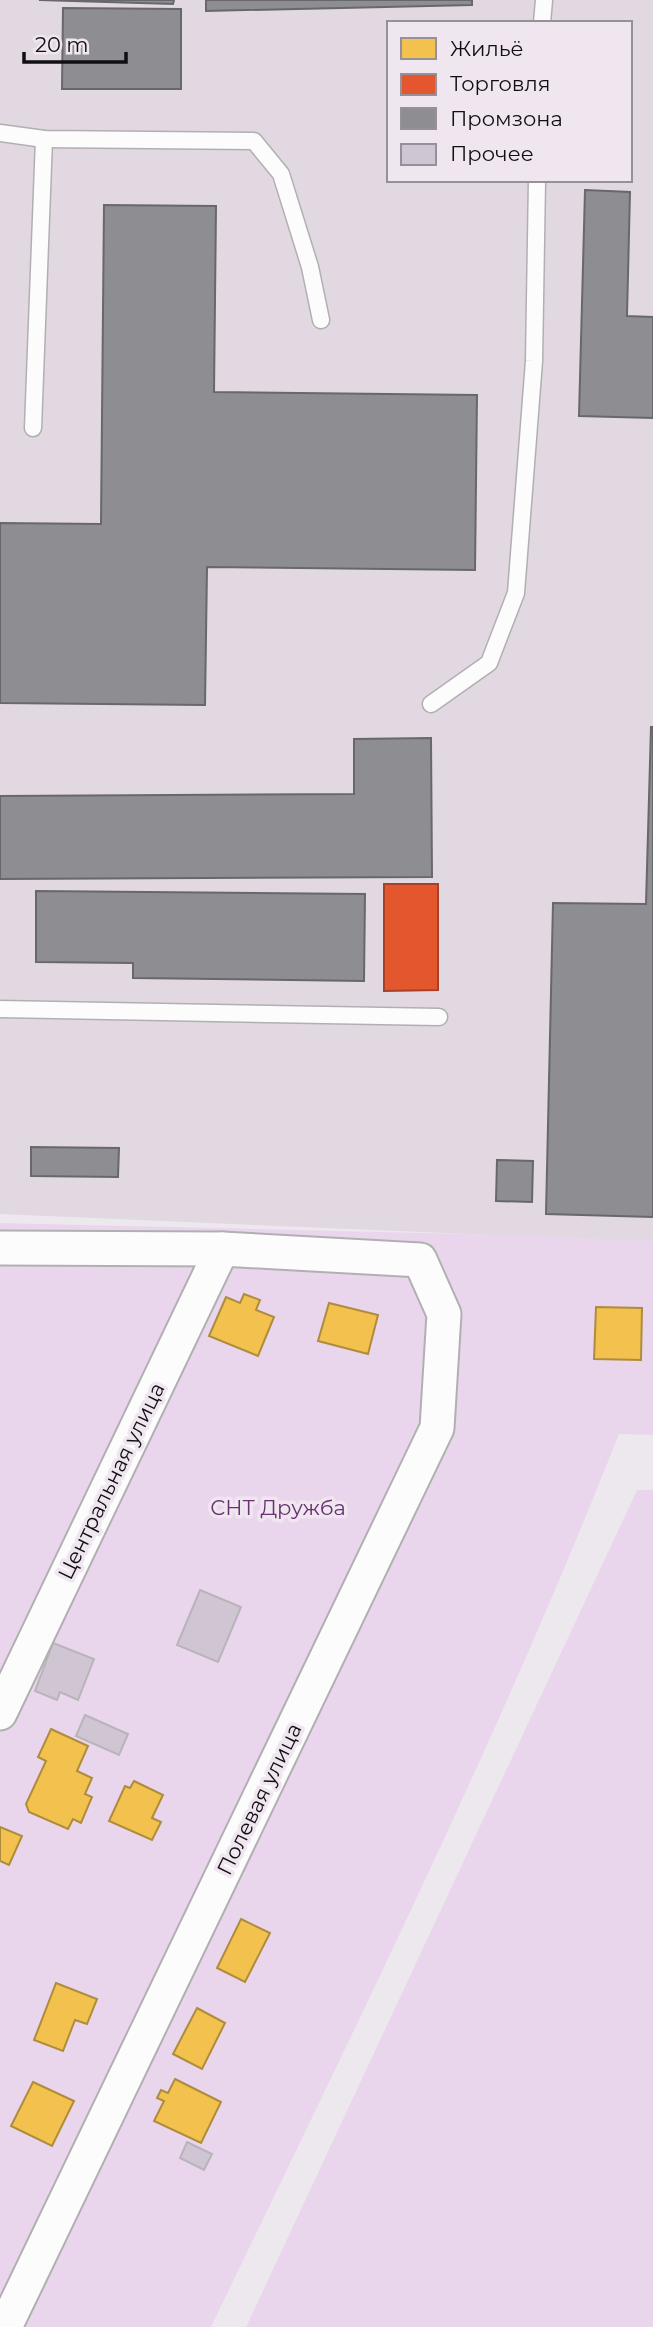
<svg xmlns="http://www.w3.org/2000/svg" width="653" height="2327" font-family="Montserrat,sans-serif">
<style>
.built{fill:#e1d8e2;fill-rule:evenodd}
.green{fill:#ead6ec}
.homes{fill:#f2c14e;stroke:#af8c3c;stroke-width:2}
.shops{fill:#e4572e;stroke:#a54126;stroke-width:2}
.industry{fill:#8d8d92;stroke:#68676c;stroke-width:2}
.building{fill:#d0c5d2;stroke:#b8b4b9;stroke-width:2}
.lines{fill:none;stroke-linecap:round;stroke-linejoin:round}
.lane-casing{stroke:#b2afb3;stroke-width:19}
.street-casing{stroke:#b2afb3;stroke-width:37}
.lane{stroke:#fcfcfc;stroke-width:16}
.street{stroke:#fcfcfc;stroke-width:33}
.labels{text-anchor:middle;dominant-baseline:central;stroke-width:7;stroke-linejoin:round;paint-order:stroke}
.street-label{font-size:21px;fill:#120f13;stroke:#efe6f0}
.park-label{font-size:21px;fill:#6a3172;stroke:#efe6f0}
</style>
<rect width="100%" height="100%" fill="#ede8ee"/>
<path class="built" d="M0,0h653v1242l-653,-28zM389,23h241v157h-241z"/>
<g class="green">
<path d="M0,1223l512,12 141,6v194l-34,-1c-120,304 -266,598 -408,893h-211z"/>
<polygon points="637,1490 653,1490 653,2327 246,2327"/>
</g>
<g class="homes">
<polygon points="244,1294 260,1300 256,1310 274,1317 258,1356 209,1336 226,1297 240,1303"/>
<polygon points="329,1303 378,1315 368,1354 318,1341"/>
<polygon points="596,1307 642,1308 641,1360 594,1359"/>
<polygon points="51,1729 88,1746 77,1771 92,1778 85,1794 92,1797 81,1823 73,1819 68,1829 29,1812 26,1804 46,1761 38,1757"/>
<polygon points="134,1781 163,1795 152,1818 161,1822 152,1840 109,1821 125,1786 130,1788"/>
<polygon points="0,1827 22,1836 9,1865 0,1861"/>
<polygon points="241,1919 270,1933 245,1982 217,1968"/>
<polygon points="56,1983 97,1999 87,2024 75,2020 63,2051 34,2040"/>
<polygon points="197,2008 225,2023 202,2069 173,2054"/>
<polygon points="175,2079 221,2102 201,2143 154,2121 164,2101 157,2098 161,2090 168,2093"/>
<polygon points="33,2082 74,2101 52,2146 11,2126"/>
</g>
<polygon class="shops" points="384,884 438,884 438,990 384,991"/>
<g class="industry">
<polygon points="39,0 174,0 173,4"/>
<polygon points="206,0 472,0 472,5 206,11"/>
<polygon points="63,8 181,9 181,89 62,89"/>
<polygon points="585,190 630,192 627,316 653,317 653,418 579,416"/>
<polygon points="104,205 216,206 214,392 477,395 475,570 207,567 205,705 0,703 0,523 101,524"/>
<polygon points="651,727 653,727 653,1217 546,1214 553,903 646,904"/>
<polygon points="431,738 432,877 0,879 0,796 354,794 354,739"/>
<polygon points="36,891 365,894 364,981 133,978 133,963 36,962"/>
<polygon points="31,1147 119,1148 118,1177 31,1176"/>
<polygon points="497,1160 533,1161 532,1202 496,1201"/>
</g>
<g class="building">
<polygon points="200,1590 241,1607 218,1662 177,1645"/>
<polygon points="53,1643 94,1659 78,1700 60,1692 57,1700 35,1691"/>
<polygon points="85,1715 128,1734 119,1755 76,1736"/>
<polygon points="187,2142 212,2154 204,2170 180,2158"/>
</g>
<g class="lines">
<g class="lane-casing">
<g id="lane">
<polyline points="542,23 544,0"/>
<polyline points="0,133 44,139 254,141 281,174 310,267 321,320"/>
<polyline points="33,428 44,139"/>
<polyline points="431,704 489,663 516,593 534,361 537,180"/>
<polyline points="0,1009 439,1017"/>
</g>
</g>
<g class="street-casing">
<g id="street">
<polyline points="0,1248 222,1249 420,1260 444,1314 437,1428 5,2327"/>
<polyline points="0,1713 222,1249"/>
</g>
</g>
<use href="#lane" class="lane"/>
<use href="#street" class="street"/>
</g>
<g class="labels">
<g class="street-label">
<text transform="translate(111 1481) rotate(-64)">Центральная улица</text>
<text transform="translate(259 1799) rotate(-64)">Полевая улица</text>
</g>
<g class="park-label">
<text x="278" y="1507">СНТ Дружба</text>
</g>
</g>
<rect x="387" y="21" width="245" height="161" fill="#efe6f0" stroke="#979098" stroke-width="2"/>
<rect x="401" y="38" width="35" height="21" fill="#f2c14e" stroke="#979098" stroke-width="2"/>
<text x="450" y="56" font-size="21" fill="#120f13">Жильё</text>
<rect x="401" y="74" width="35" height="21" fill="#e4572e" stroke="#979098" stroke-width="2"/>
<text x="450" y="91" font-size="21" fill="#120f13">Торговля</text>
<rect x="401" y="108" width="35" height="21" fill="#8d8d92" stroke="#979098" stroke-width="2"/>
<text x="450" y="126" font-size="21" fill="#120f13">Промзона</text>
<rect x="401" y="144" width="35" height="21" fill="#d0c5d2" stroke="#979098" stroke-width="2"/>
<text x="450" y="161" font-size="21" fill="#120f13">Прочее</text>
<path d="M24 52v10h102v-10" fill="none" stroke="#120f13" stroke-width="3.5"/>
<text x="35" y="52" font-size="21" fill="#120f13" stroke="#efe6f0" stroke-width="5" paint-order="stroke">20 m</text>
</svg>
